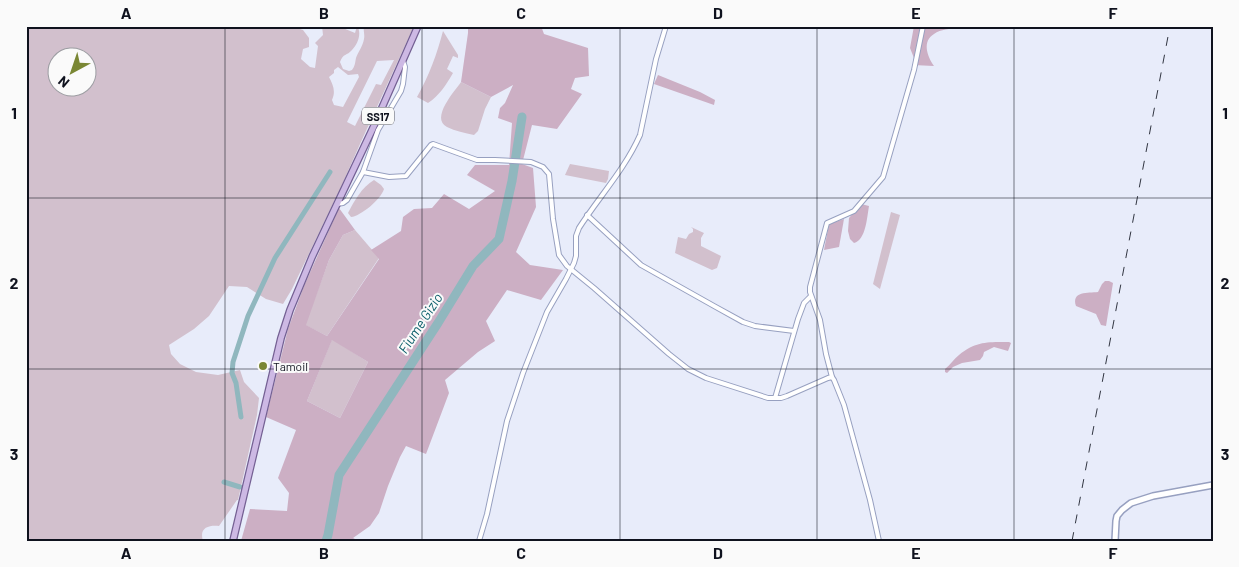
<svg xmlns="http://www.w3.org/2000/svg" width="1239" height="567" font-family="Barlow,sans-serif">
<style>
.green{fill:#d2c0cd;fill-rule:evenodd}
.forest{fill:#ccafc4;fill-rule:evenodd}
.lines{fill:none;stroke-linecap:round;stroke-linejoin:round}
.canal{stroke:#90b7be;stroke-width:5}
.river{stroke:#90b7be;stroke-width:9}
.minor-casing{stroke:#97a0c0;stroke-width:6}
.secondary-casing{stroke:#97a0c0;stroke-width:8}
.primary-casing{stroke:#746093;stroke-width:8}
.minor{stroke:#fff;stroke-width:4}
.secondary{stroke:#fff;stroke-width:5}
.primary{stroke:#cdb9e4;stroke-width:5.5}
.rail{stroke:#313541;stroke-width:1;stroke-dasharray:9 9;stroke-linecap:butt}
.grid{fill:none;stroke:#0f121e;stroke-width:1;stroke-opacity:0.55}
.poi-dot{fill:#7a8734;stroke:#fafafa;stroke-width:2}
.labels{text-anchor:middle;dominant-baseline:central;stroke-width:4;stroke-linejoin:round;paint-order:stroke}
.shield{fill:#fafafa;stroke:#565860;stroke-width:1}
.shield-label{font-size:11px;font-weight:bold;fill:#0f121e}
.poi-label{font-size:12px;fill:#0f121e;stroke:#fafafa;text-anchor:start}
.water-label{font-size:14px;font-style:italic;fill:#095d69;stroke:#fafafa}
.neatline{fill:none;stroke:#0f121e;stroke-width:2}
.grid-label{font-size:16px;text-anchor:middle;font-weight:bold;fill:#0f121e}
</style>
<rect width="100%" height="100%" fill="#e8ecfa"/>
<g class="green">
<path d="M26,26h273l1,3 3,1 6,8v9l-6,2 -2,10 9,8 5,1 3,-22 -3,-3 8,-8 -1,-9h16l17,7 2,-7c5,7 1,18 -5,24 -5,6 -9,3 -12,12l3,7 6,2 3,-1c3,-4 3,-7 4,-12 2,-6 7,-12 8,-19 1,-5 -1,-8 0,-13h50l-54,118 -19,43 -49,102 -9,15 -17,-5 -19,-12 -18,-1 -20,30 -15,13 -25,16 2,9 9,10 16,8 22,3 22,-5 4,12 15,16 -2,17 -19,85h-1l-18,26c-11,-1 -20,2 -16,15h-177zM58,58h30v30h-30zM394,60l-13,25 -5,-1 -21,42 -8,-4 30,-61zM338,67l10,8 10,-1 1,3 -16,30 -9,-2 -2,-5c4,-9 1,-15 -3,-23l5,-4v-3z"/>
<path d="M443,31l15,24v3l-5,-2 -6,13 6,4c-7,12 -14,23 -25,30l-11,-6c12,-21 20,-43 26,-66z"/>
<path d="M461,82l30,15 -6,12 -7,22 -4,4c-9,-2 -19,-4 -27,-8 -17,-9 8,-36 14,-45z"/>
<polygon points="570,164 609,171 608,179 606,183 565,175"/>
<path d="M374,180l7,5 3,4c-3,10 -23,27 -33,28l-3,-4c6,-12 14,-26 26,-33z"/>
<polygon points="891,212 900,215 880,289 873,284"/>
<polygon points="691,227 704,233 701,238 701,246 721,256 717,268 712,270 675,253 678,237 686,239 689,234 693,232 693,229"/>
<polygon points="355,230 379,258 327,336 305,325 329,260 343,235"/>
<polygon points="332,339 368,362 340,418 307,401"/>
</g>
<g class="forest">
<path d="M468,26h73l3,8 44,14 1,28 -14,2 -4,11 11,5 -25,35 -25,-4 -10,39 11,4 3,39 -20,45 14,13 33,5 -22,30 -34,-10 -21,31 9,20 -17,11 -33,28 4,13 -23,61 -20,-8 -6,11 -12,29 -9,27 -9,13 -17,12 6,3h-118l9,-32 37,2 2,-18 -11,-15 18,-48 -30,-13 22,-88 16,-43 35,-78 16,22 -12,5 -14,25 -23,65 21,11 52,-77 -8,-9 30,-19 2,-14 11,-8 18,-1 12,-14 25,15 26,-18 -28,-16 8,-10h34l3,-42 -14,-5 2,-10 5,-5 8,-18 -22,12 -30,-15 7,-49zM332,340l36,22 -28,56 -33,-17z"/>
<path d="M914,26h45l-1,2c-8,1 -17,1 -24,6 -12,7 -7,22 0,32l-21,-1 1,-7 -4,-10z"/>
<polygon points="658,75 700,92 715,100 714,105 654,84"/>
<path d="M861,204l8,2c-2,11 -3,34 -15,37l-4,-4 -2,-8 1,-13z"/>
<polygon points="844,219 839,247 824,250 829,224"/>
<path d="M1105,281h4l4,2 -7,43 -5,-1 -5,-11 -20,-8c-5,-15 12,-13 22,-14l4,-8z"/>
<path d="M1009,342l2,1 -3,8 -14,-4 -10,5 -1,4 -3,4 -18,3 -9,4 -6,6 -2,-1v-3c5,-4 9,-10 14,-14 17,-14 29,-13 50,-13z"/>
</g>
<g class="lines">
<g class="canal">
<polyline points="241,417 236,383 232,373 233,362 248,316 275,258 330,172"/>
<polyline points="224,482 240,487"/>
</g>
<polyline class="river" points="326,541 328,535 339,475 438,323 473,266 499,239 512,181 522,117"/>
<g class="minor-casing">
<g id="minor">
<polyline points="363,172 389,177 406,176 431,145 433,144 477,160 495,160 531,162 543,167 549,174 553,219 559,255 567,266 594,288 669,354 688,369 706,378 768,398 781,398 787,396 828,378 832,377"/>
<polyline points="337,204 343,203 347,200 363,172 378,130 401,91 403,84 405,67 403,61"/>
<polyline points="587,215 641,265 714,306 743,322 755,326 794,331"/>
<polyline points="775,398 798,319 804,303 811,296"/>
<path d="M479,541l8,-27 20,-93 16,-48 24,-61 19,-33 8,-16 2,-7v-20l3,-8c20,-31 46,-59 61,-93l16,-76 10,-33"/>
<polyline points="879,541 870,500 844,405 834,380 832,377 826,354 820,320 810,292 810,287 827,223 854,211 883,177 914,70 923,26"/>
</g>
</g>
<g class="secondary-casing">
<polyline id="secondary" points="1115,541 1116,521 1117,516 1122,510 1131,503 1153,496 1213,485"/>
</g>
<g class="primary-casing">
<polyline id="primary" points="233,541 281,338 290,310 312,257 373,128 418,26"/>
</g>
<use href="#minor" class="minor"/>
<use href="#secondary" class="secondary"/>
<use href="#primary" class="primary"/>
<polyline class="rail" points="1072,541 1170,26"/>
</g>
<path class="grid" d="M225,26v515M422,26v515M620,26v515M817,26v515M1014,26v515M26,198h1187M26,369h1187"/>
<circle class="poi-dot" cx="263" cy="366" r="5"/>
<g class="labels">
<rect class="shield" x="362" y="107.5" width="32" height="17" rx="4"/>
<g class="shield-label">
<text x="378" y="116">SS17</text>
</g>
<g class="poi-label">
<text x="273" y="366">Tamoil</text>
</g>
<g class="water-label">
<text transform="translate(420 323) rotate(-57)">Fiume Gizio</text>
</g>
</g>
<rect width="1239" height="567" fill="none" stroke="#fafafa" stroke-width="55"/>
<g transform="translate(72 72) rotate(220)"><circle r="24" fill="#fafafa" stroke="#9c9da2"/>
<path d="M0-4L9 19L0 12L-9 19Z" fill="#7a8734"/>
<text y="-8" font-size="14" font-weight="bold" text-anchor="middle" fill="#0f121e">N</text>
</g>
<rect x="28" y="28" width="1184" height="512" class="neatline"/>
<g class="grid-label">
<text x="126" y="19">A</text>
<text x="324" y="19">B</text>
<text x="521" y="19">C</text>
<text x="718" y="19">D</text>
<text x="916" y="19">E</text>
<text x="1113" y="19">F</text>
<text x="14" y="119">1</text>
<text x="1225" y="119">1</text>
<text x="14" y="289">2</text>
<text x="1225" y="289">2</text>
<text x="14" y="460">3</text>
<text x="1225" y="460">3</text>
<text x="126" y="559">A</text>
<text x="324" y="559">B</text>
<text x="521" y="559">C</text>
<text x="718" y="559">D</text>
<text x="916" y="559">E</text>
<text x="1113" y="559">F</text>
</g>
</svg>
